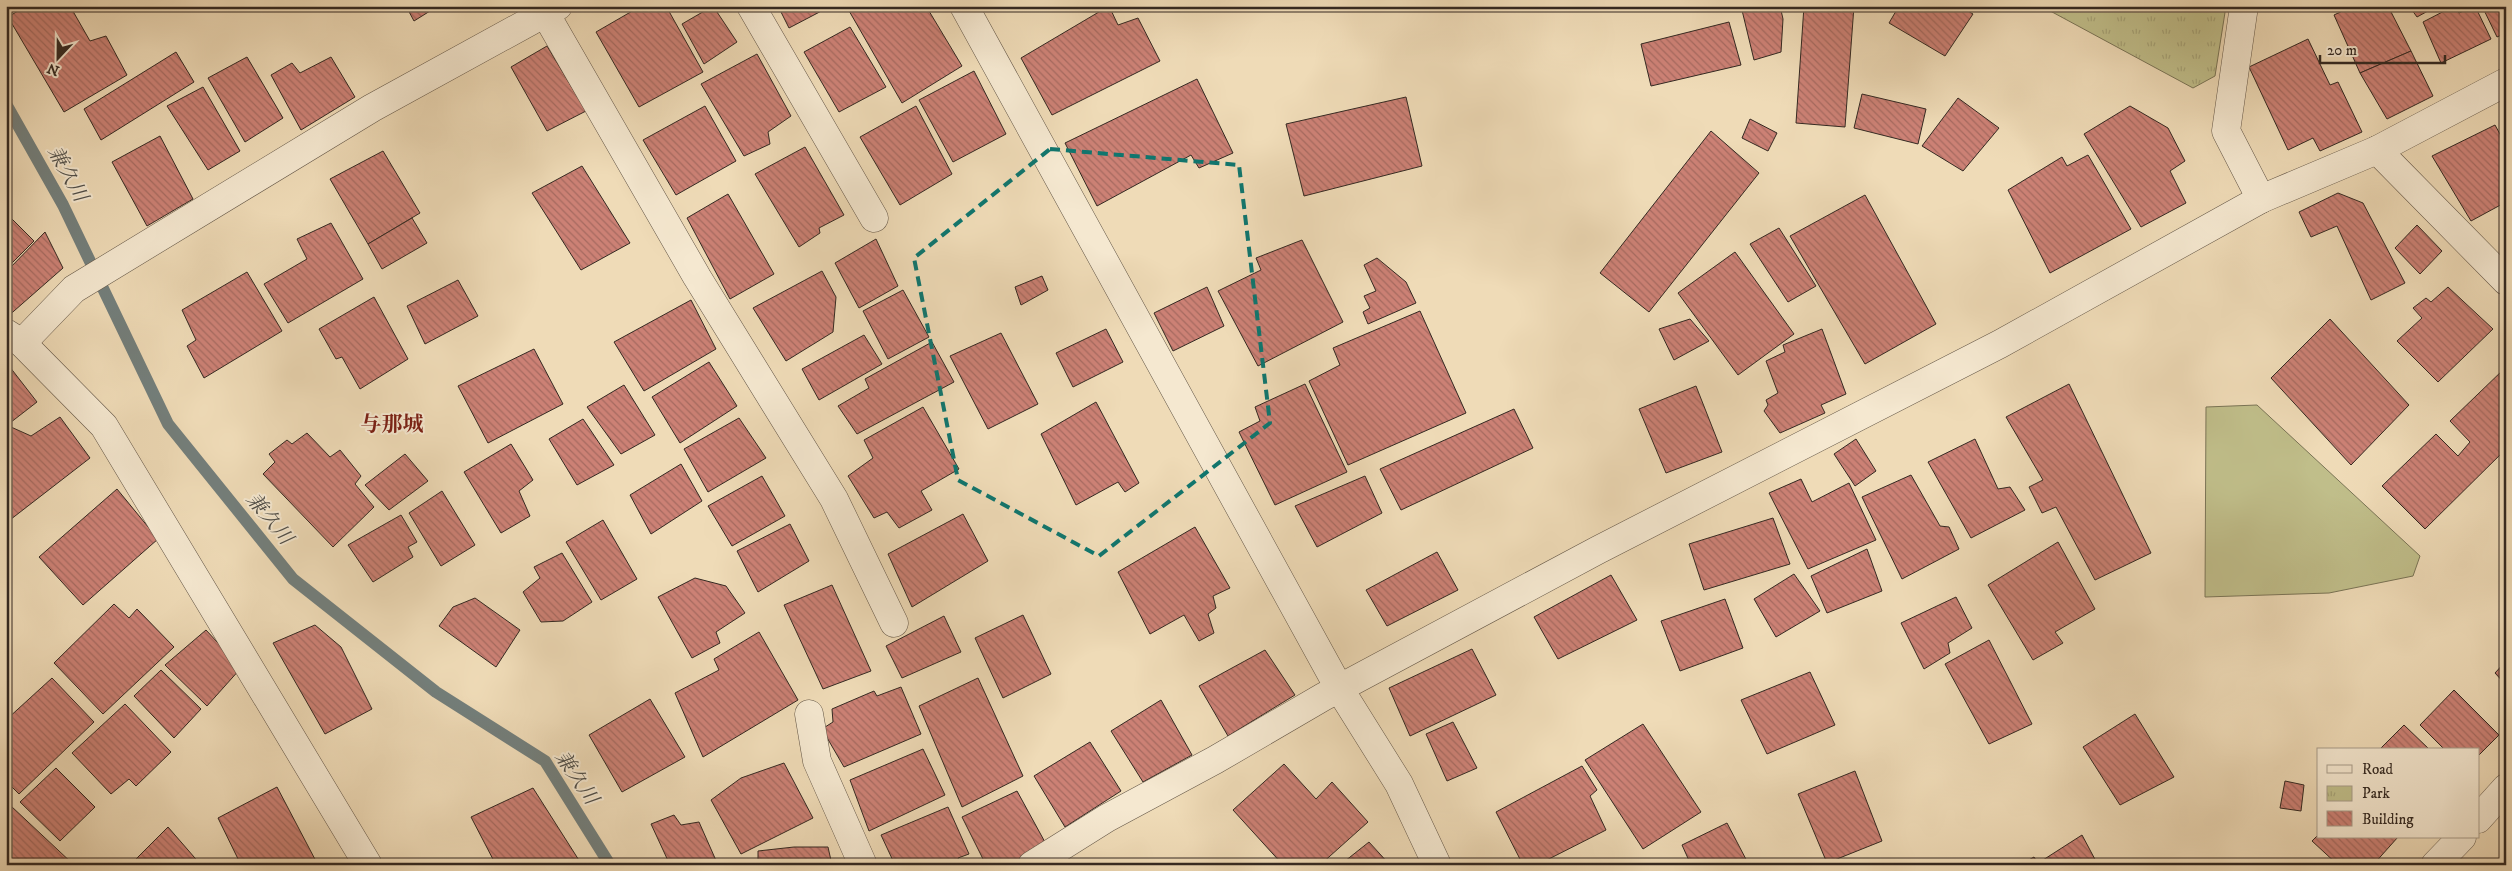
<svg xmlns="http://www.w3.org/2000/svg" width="2512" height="871" font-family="'IM FELL DW Pica','Noto Serif JP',serif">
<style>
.grass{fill:#c0be8a;stroke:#7a7456}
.park{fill:url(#park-tufts);stroke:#7a7456}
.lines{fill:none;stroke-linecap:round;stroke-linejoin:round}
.stream{stroke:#737f7c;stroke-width:12}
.building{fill:url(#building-back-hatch);stroke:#342922}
.minor-casing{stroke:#635647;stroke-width:29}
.minor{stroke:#f5e8d0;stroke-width:28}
.marked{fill:none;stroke:#0f766e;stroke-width:4;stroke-dasharray:10 6;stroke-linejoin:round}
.labels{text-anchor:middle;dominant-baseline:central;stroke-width:4;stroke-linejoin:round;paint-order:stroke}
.water-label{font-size:20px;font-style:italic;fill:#4e4d48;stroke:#f5e8d0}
.quarter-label{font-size:21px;font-weight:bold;fill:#7a1f14;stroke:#f5e8d0}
</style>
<defs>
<pattern id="park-tufts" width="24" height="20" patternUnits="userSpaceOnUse" patternTransform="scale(1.25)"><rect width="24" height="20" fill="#c0be8a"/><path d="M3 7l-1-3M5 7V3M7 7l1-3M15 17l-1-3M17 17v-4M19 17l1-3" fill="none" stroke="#a6a377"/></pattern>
<pattern id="building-back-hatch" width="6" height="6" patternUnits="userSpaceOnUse" patternTransform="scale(1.25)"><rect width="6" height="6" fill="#cc8175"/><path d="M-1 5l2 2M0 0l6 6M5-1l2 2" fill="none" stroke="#a66a60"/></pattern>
</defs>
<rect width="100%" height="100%" fill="#efdbb7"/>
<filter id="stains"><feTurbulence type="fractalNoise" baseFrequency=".004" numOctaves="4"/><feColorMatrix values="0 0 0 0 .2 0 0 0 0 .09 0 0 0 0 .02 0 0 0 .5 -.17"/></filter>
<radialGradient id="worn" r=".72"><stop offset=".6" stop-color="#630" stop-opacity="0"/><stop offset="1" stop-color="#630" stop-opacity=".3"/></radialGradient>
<polygon class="grass" points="2257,405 2420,556 2413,576 2329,593 2205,597 2206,407"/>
<polygon class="park" points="2041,6 2226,6 2215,76 2193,88"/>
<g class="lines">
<polyline class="stream" points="6,104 63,205 168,424 293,579 436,692 545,761 610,865"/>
</g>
<g class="building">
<polygon points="26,6 70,6 90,41 106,36 127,75 64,112 8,17"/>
<polygon points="406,6 438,6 414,21"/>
<polygon points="641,6 666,6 703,72 639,107 596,32"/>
<polygon points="713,6 737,42 704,64 682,24"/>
<polygon points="778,6 831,6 789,28"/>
<polygon points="852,6 926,6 962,66 902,103 848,9"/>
<polygon points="1109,6 1118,25 1138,18 1160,61 1052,115 1021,58"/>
<polygon points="1741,6 1780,6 1783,19 1781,52 1754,60"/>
<polygon points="1804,6 1854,6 1845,127 1796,123"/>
<polygon points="1899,6 1960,6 1973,14 1945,56 1889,23"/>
<polygon points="2353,6 2388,6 2411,51 2360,73 2334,15"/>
<polygon points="2409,6 2437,6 2417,17"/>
<polygon points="2454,6 2459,13 2475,6 2491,39 2441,63 2423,22"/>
<polygon points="2482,6 2506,6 2506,33 2497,37"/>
<polygon points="1729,22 1741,65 1651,86 1641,44"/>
<polygon points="850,27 886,87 839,112 804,52"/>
<polygon points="2308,39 2330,85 2338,82 2362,132 2320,151 2313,138 2288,150 2249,67"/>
<polygon points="547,46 586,111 547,131 511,67"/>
<polygon points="2411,51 2433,96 2387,119 2360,73"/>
<polygon points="176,52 194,82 101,140 84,109"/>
<polygon points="757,54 791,116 768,132 770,144 744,156 701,84"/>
<polygon points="247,57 283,118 245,142 208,78"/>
<polygon points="331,57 355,97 301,130 271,75 292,63 300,73"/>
<polygon points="974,71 1006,134 953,162 919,100"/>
<polygon points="1197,79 1233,153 1199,168 1191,155 1097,206 1065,143"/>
<polygon points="203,87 240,151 208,170 167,106"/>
<polygon points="1862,94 1926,109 1918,144 1854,128"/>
<polygon points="1406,97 1422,166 1304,196 1286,124"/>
<polygon points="1958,98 1999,128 1963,171 1922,146"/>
<polygon points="705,106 736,161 676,195 643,140"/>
<polygon points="916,106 952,174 900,205 860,137"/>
<polygon points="2130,106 2168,128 2185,161 2170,171 2186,203 2141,227 2084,134"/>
<polygon points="1750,119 1777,133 1768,151 1742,138"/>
<polygon points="2495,125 2506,145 2506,202 2471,221 2432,156"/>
<polygon points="1711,131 1759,173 1649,312 1600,273"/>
<polygon points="160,136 193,199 147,226 112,162"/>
<polygon points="805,147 844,215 819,228 820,233 799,247 755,174"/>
<polygon points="383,151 420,213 368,244 330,179"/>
<polygon points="2088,155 2131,229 2050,273 2008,190 2062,157 2067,166"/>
<polygon points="582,166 630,243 581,270 532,193"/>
<polygon points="2338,193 2363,203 2405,283 2371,300 2337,226 2311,237 2299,212"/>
<polygon points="728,194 774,274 730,299 687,218"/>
<polygon points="1865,195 1936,324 1865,364 1790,236"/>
<polygon points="6,213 34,241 6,269"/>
<polygon points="412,218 427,243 382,269 368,244"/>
<polygon points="331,223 363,279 288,323 264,284 307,259 297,239"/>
<polygon points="2417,225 2442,251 2420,274 2395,248"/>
<polygon points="1779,228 1816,286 1788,302 1750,244"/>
<polygon points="45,232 63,268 6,318 6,272"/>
<polygon points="876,239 898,286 859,308 835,263"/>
<polygon points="1302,240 1343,322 1258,366 1218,291 1261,270 1256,258"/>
<polygon points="1735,252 1794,334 1738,375 1678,293"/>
<polygon points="1377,258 1406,282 1416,303 1368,324 1363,312 1370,308 1364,296 1376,291 1364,265"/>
<polygon points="822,271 836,297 833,332 786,361 753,308"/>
<polygon points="247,272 282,331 204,378 187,346 196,340 182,310"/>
<polygon points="1042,276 1048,290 1021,305 1015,287"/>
<polygon points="458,280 478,316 425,344 407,306"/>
<polygon points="1207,287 1224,326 1173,351 1154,313"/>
<polygon points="2448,287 2493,329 2438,382 2397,341 2422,318 2413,308 2426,298 2431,302"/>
<polygon points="903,290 929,337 888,359 863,311"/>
<polygon points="374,297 408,359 360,389 342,357 336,359 319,329"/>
<polygon points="691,300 716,349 644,391 614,342"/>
<polygon points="1420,311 1466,413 1348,465 1309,381 1340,365 1333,348"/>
<polygon points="1690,319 1709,341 1674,360 1659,329"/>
<polygon points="2330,319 2409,405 2351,465 2271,378"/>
<polygon points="1106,329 1123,362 1073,387 1056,353"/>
<polygon points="1822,329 1846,394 1821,405 1825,413 1780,433 1764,411 1768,405 1766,400 1778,393 1766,361 1785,352 1783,345"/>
<polygon points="1001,333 1038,404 988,429 950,356"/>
<polygon points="864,335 882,364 819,400 802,369"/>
<polygon points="932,342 954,382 857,434 838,406 869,388 865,379"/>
<polygon points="534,349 563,404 488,443 458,386"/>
<polygon points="6,362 37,402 6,426"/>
<polygon points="709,362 737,406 680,443 652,397"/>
<polygon points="2505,368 2506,449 2425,529 2382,486 2436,434 2458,456 2470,442 2450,421"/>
<polygon points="1305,384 1347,472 1275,505 1239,432 1260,421 1255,407"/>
<polygon points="2069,384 2151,553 2095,580 2056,507 2042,513 2029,487 2043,480 2006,417"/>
<polygon points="624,385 655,435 621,454 587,407"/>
<polygon points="1696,386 1722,452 1666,473 1639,409"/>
<polygon points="1096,402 1139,483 1125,492 1118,482 1076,505 1041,434"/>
<polygon points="923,407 959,469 921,491 932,510 899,528 887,512 874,518 848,476 873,458 864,440"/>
<polygon points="1514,409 1533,448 1401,510 1380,469"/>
<polygon points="60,417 90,458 6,523 6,431 11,427 31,436"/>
<polygon points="739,418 766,458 708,492 684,449"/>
<polygon points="583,419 614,465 577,485 549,439"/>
<polygon points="307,433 330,457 340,450 361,476 355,484 374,507 333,547 263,474 275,462 269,454 287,440 292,444"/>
<polygon points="1856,439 1876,471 1855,486 1834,454"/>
<polygon points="1975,439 1998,489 2010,487 2025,510 1971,538 1928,462"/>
<polygon points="511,444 533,480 519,491 530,516 501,533 464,472"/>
<polygon points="405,454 428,481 389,510 365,485"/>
<polygon points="681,464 702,501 651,534 630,495"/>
<polygon points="1911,475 1940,526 1949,527 1959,549 1902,579 1862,497"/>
<polygon points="762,476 785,516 732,546 708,506"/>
<polygon points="1365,476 1382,513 1317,547 1295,506"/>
<polygon points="1801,479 1812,502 1849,483 1876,540 1808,569 1769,493"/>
<polygon points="117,489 158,539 83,605 39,557"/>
<polygon points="442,491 475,545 441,566 409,513"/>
<polygon points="963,514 988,561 912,607 888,554"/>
<polygon points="401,515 417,542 408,547 413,557 373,582 348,545"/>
<polygon points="1773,518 1790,564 1704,590 1689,544"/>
<polygon points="603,520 637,579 601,600 566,542"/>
<polygon points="790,524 809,561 758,592 737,551"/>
<polygon points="1195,527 1230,588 1213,596 1216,608 1208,614 1214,633 1199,641 1184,615 1150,634 1118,572"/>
<polygon points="2058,542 2095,609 2055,632 2063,643 2033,660 1988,585"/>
<polygon points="1867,549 1882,591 1827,613 1811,576"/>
<polygon points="1437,552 1458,590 1387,626 1366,590"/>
<polygon points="562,553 592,602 563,621 541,622 523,592 540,578 534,567"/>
<polygon points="1794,574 1820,611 1776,637 1754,599"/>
<polygon points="1611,575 1637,620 1558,659 1534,617"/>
<polygon points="695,578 726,586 745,613 716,632 720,643 692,658 658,597"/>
<polygon points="832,585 871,671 823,689 784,605"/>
<polygon points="1956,597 1972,628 1948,643 1950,653 1924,669 1901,623"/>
<polygon points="475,598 520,630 496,667 439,626 453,607"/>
<polygon points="1725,599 1743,648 1680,671 1661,621"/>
<polygon points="114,604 129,618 137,609 174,647 103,714 54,663"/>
<polygon points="1023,615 1051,674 1003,698 975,638"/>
<polygon points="944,616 961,652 902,678 886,646"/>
<polygon points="315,625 341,647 372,709 325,734 273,643"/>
<polygon points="206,630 241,668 207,706 165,665"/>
<polygon points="759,632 798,700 703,757 675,693 719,670 714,659"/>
<polygon points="1989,640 2032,724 1989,744 1945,664"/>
<polygon points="1472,649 1496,695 1410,736 1389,688"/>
<polygon points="1265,650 1295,695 1228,736 1199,686"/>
<polygon points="2506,661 2506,685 2495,673"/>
<polygon points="161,670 201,709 174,738 134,696"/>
<polygon points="1810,672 1835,725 1767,754 1741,700"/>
<polygon points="52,678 94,722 19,794 6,781 6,720"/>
<polygon points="978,678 1023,776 962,807 919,706"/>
<polygon points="901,687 921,734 844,767 822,729 833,722 832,709 874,691 877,696"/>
<polygon points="2454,690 2499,735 2478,756 2478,750 2445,750 2420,725"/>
<polygon points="650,699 685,757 622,792 589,735"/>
<polygon points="1161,700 1192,755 1143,782 1111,731"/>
<polygon points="125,704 171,752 136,786 129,779 111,794 72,753"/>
<polygon points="2135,714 2174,777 2120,805 2083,747"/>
<polygon points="1453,722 1477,768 1447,781 1426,734"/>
<polygon points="1643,724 1701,812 1643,849 1585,760"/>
<polygon points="2404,725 2430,750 2379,750"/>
<polygon points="1090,742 1121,791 1065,827 1034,776"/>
<polygon points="923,749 945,795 869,831 850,780"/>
<polygon points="784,763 813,818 741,854 711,800 741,778"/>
<polygon points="1284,764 1316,799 1332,782 1368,822 1320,865 1283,865 1233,810"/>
<polygon points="1582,766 1597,790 1590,796 1606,830 1537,865 1523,865 1496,812"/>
<polygon points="56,768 95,807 60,841 20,802"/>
<polygon points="1855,771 1882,841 1827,863 1798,794"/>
<polygon points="2285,781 2304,785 2301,811 2280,808"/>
<polygon points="277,787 318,865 241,865 218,818"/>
<polygon points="533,788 582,865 496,865 471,817"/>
<polygon points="1017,791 1046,844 1009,865 986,865 962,817"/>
<polygon points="11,806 74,865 6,865 6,811"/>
<polygon points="948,807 969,854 958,858 960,865 895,865 881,835"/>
<polygon points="674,815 681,825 699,822 718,865 670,865 651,824"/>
<polygon points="1727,823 1749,865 1691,865 1682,845"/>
<polygon points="168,827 201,865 130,865"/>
<polygon points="2082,835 2098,865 2045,865 2043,860"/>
<polygon points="2318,835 2318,837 2398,837 2373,865 2338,865 2312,841"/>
<polygon points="1369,842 1390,865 1340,865"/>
<polygon points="794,847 828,847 832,865 758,865 758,851"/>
<polygon points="2034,857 2039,865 2020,865"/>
</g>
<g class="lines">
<g class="minor-casing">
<g id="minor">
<polyline points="541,6 697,277 834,499 894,623"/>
<polyline points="751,6 874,218"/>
<polyline points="964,6 1339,688 1399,784 1437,865"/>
<polyline points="2244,6 2226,131 2261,199"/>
<polyline points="2377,150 2506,281"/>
<polyline points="6,333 22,343 104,426 368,865"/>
<polyline points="22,343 74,289 372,108 558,6"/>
<polyline points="809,714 817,761 863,865"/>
<polyline points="2478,819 2506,788"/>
<polyline points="1032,865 1107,818 1215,760 1323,697 1598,550 2000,344 2261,199 2377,150 2506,82"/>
<polyline points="2435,865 2462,837"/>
</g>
</g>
<use href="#minor" class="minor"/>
</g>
<path class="marked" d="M1050,149l189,16 31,258 -171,133 -141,-76 -44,-222z"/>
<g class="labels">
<g class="water-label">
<text transform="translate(67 174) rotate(61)">兼久川</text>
<text transform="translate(269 519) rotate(51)">兼久川</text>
<text transform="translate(576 778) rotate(56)">兼久川</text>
</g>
<g class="quarter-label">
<text x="392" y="425">与那城</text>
</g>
</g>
<rect width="2512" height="871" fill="none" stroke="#efdbb7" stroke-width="25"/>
<rect x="8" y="8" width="2497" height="856" fill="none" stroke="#342922" stroke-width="2.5"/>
<rect x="12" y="12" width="2487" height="846" fill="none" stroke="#342922"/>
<rect x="2317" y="748" width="162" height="90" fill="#f5e8d0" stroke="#a89c8a"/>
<rect x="2327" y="765" width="25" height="8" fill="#f5e8d0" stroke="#a89c8a"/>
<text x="2362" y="774" font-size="15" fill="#342922">Road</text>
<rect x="2327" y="786" width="25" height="15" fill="url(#park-tufts)" stroke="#a89c8a"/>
<text x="2362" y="798" font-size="15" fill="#342922">Park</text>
<rect x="2327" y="811" width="25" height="15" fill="url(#building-back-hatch)" stroke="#a89c8a"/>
<text x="2362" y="824" font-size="15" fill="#342922">Building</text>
<g transform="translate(58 58) rotate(202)" stroke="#f5e8d0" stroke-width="4" paint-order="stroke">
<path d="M0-4L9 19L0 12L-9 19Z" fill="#342922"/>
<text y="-8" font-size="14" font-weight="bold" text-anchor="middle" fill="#342922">N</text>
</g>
<path d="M2320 55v8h125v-8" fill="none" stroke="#342922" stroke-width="2.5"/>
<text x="2327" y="55" font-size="15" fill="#342922" stroke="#f5e8d0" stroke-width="4" paint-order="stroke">20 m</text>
<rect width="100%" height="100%" filter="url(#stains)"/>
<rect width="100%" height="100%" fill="url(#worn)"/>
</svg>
